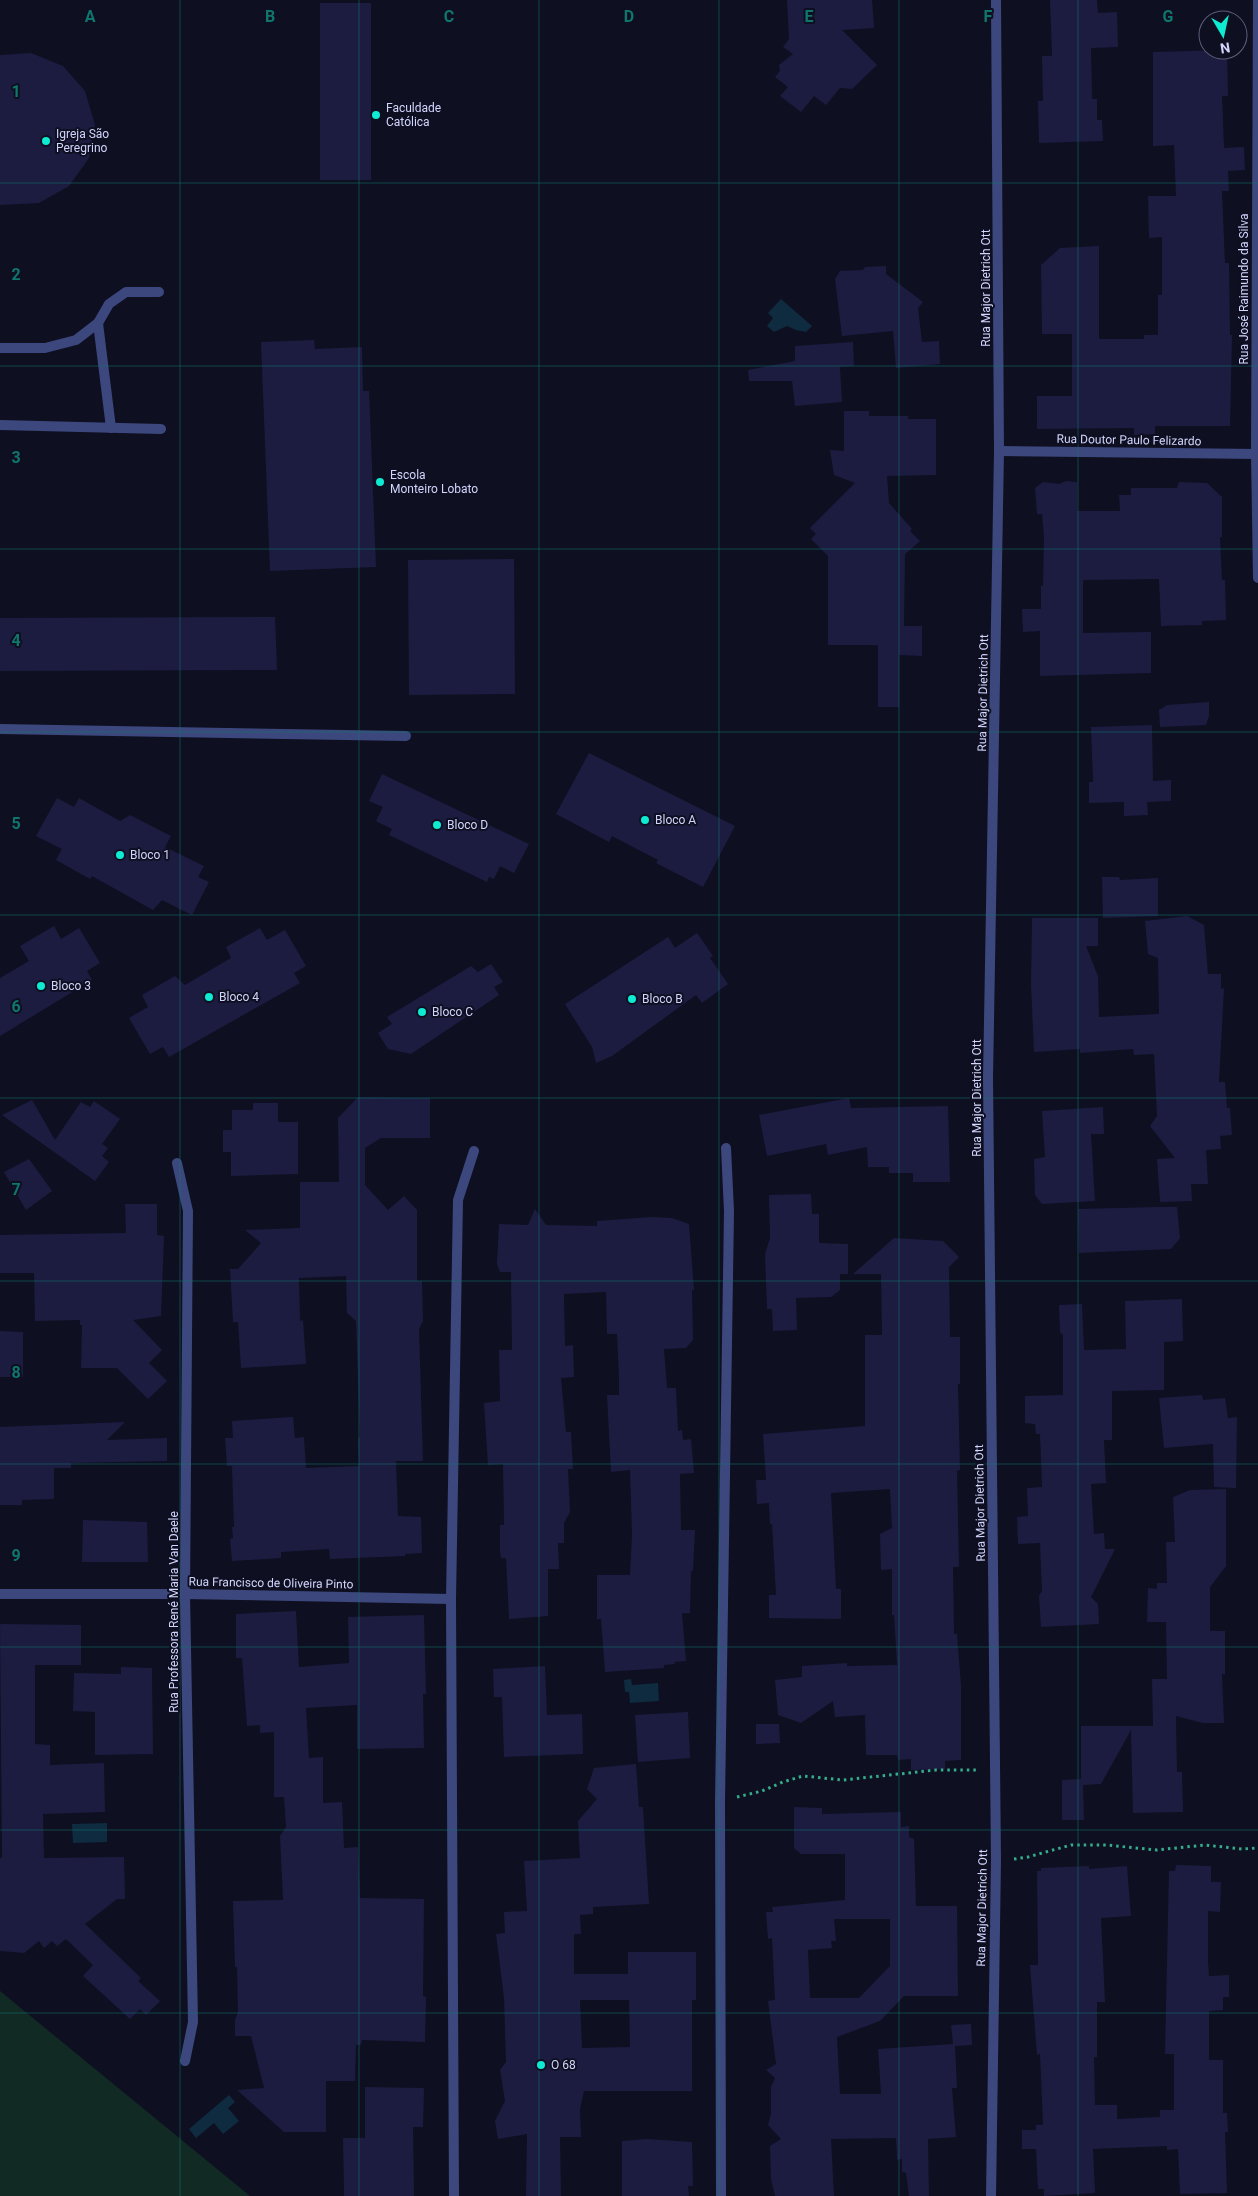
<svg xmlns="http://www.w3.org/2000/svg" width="1258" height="2196" font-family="Roboto,sans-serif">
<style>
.green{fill:#122a24}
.water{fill:#0e2b40}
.building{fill:#1c1c40;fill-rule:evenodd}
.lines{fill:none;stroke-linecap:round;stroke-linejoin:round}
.path{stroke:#35ac8b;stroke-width:3;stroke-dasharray:2.5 4;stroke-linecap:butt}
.service{stroke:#3c487d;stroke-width:10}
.minor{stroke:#3c487d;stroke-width:10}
.grid{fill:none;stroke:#0f766e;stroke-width:1;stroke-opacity:0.55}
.poi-dot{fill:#0eebd2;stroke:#0e0f21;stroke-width:2}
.labels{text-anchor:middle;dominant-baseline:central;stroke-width:4;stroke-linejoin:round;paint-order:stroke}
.poi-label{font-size:12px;fill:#d1d5fc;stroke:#0e0f21;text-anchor:start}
.street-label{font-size:12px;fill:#d1d5fc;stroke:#0e0f21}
.grid-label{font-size:16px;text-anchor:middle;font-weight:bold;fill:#0f766e;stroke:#0e0f21;stroke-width:4;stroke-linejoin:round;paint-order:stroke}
</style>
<rect width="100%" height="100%" fill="#0e0f21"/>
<polygon class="green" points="0,1991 250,2196 0,2196"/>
<g class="water">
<polygon points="781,299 812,326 806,332 796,330 787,326 774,332 767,326 773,318 768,313"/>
<polygon points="631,1679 632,1685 658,1683 659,1701 630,1703 629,1692 625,1692 624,1680"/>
<polygon points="107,1823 107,1842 73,1843 72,1824"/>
<polygon points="229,2095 235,2102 228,2108 239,2121 223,2134 214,2123 196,2138 189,2129"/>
</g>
<g class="building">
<polygon points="787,0 872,0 874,28 842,30 877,65 852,89 840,88 826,105 814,96 801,112 780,96 788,87 775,77 780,71 779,65 793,54 783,47 789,39"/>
<polygon points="1050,0 1097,0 1098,13 1117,12 1118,47 1091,48 1092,99 1097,99 1097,120 1102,120 1103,141 1039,143 1038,101 1043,101 1042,56 1052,56"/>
<rect x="320" y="3" width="51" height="177"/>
<polygon points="1227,50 1228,96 1222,96 1224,148 1244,147 1245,170 1228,171 1229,191 1222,191 1225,263 1229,263 1230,335 1232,335 1230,426 1155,426 1155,434 1134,435 1134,428 1037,429 1037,396 1072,396 1072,334 1042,334 1041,265 1060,248 1099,246 1099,339 1144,339 1144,335 1158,335 1158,295 1162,295 1162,237 1149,238 1148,196 1176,196 1174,145 1153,146 1153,52"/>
<polygon points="31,53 63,66 85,91 95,125 89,158 69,186 39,203 0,205 0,55"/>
<polygon points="886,266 886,274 923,302 918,308 922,342 939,341 940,364 896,368 893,331 842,336 835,279 840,271 863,270 865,267"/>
<polygon points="314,340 315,349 362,347 363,391 369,391 376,567 270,571 261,342"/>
<polygon points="853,342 854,366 840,367 842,402 795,406 792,381 749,381 748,370 795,361 795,346"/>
<polygon points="844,411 869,411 869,416 908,416 908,419 936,419 936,475 887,476 889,503 912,529 910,531 920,541 905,554 904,626 922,626 922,656 899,655 899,707 878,707 878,645 828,645 828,556 811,539 816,534 810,528 855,483 834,475 830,450 844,451"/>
<polygon points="1066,481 1077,482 1077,511 1120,511 1119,495 1131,495 1131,488 1177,488 1179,482 1207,483 1222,497 1222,537 1220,537 1222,580 1225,580 1226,620 1202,621 1202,625 1161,626 1159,579 1083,580 1083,633 1151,632 1151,673 1040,676 1040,631 1023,632 1022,609 1041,609 1041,586 1043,586 1044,537 1042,514 1037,514 1035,488 1043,482 1059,484"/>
<polygon points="514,559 515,694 409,695 408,560"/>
<polygon points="275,617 277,670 0,671 0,618"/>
<polygon points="1209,702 1209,716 1206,725 1160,727 1159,710 1167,705"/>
<polygon points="1152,725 1153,781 1171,780 1171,801 1147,802 1148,815 1124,816 1124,802 1089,803 1089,782 1093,782 1091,727"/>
<polygon points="589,753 735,826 703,887 656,863 658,860 612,836 609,842 556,814"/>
<polygon points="382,774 529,844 514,873 500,866 494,879 489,877 487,882 389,835 392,829 376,821 383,807 369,801"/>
<polygon points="57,798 74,807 79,798 120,821 130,815 171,836 165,847 204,866 198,877 209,882 192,915 162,900 153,910 92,876 90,879 56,860 62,849 36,836"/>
<polygon points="1102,877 1119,877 1120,880 1158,878 1158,916 1103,918"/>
<polygon points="1187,916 1204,925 1208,974 1221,974 1221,989 1224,988 1219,1082 1225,1082 1227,1108 1230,1108 1232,1135 1220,1136 1221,1149 1206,1150 1208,1184 1191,1184 1192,1201 1160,1202 1157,1159 1175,1158 1150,1126 1157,1116 1154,1054 1134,1055 1133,1049 1080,1053 1080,1049 1034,1052 1031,985 1032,918 1098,918 1098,946 1086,946 1098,976 1099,1017 1159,1014 1158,958 1148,954 1145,921"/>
<polygon points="54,926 61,939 79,928 100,963 87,971 92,980 0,1036 0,978 29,961 20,946"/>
<polygon points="260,928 267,940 285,930 306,966 294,973 300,983 169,1057 163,1047 150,1054 129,1018 148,1007 142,995 175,976 185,985 231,958 226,947"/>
<polygon points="697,933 713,956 710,958 728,984 702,1003 696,995 612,1056 596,1063 592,1047 565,1004 668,937 675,948"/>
<polygon points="491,964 503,982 494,987 499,995 411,1054 388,1049 378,1033 392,1024 387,1017 471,966 478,972"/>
<polygon points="358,1097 430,1098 430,1138 381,1138 365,1148 365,1185 388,1210 404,1196 417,1210 417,1281 422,1281 423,1321 419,1329 423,1461 396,1461 398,1516 421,1517 422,1553 405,1554 405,1556 330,1559 329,1549 281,1552 281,1558 232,1561 230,1539 233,1538 232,1527 234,1527 232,1466 227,1466 225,1438 233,1438 232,1421 293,1417 295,1438 304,1437 306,1468 359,1466 358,1439 360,1437 356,1321 347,1313 346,1276 299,1278 300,1321 303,1320 306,1364 241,1368 238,1322 233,1322 230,1269 238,1269 261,1243 245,1230 300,1228 300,1182 339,1182 338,1118"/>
<polygon points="849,1098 851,1108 948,1106 950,1182 913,1182 913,1173 889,1173 889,1167 868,1167 867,1147 828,1155 826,1144 767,1156 759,1115"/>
<polygon points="32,1100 55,1140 81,1102 90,1107 94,1101 120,1119 102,1144 108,1148 102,1156 109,1162 95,1181 2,1115"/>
<polygon points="253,1103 278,1103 278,1122 298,1122 298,1174 231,1176 231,1152 223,1152 223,1130 232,1130 232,1110 253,1110"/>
<polygon points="1103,1107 1104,1134 1091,1134 1095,1201 1042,1204 1035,1195 1034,1159 1045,1157 1042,1111"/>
<polygon points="29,1159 52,1191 26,1210 4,1172"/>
<polygon points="811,1194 812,1214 819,1214 819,1243 848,1244 848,1274 840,1274 840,1290 831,1297 796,1298 797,1330 773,1331 772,1309 767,1309 765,1254 770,1238 769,1195"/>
<polygon points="125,1204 157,1204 157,1235 164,1236 161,1316 133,1320 162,1350 149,1363 167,1381 148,1399 117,1368 81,1368 82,1325 80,1325 80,1320 35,1321 34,1273 0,1273 0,1235 126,1233"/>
<polygon points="1158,1207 1177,1207 1180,1238 1171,1249 1079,1253 1078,1209"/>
<polygon points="535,1209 546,1225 597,1226 597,1221 651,1217 672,1218 689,1224 694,1290 692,1290 693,1340 686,1348 664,1349 667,1388 676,1388 678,1431 682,1430 683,1440 691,1439 694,1473 680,1474 681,1530 695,1530 693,1571 691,1571 690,1613 682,1613 686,1661 674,1662 675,1664 664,1665 664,1668 605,1672 601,1619 597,1619 597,1575 630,1575 632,1534 630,1470 611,1472 607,1395 619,1395 619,1376 617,1334 607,1334 606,1292 564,1294 565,1346 573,1345 574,1377 561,1378 566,1432 571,1432 573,1469 568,1469 570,1512 564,1523 564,1543 558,1543 559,1569 548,1569 548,1616 509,1619 506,1558 501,1558 500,1550 500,1525 504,1525 503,1464 488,1465 484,1403 500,1401 499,1350 512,1350 511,1272 500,1272 497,1264 499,1224 528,1225"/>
<polygon points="894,1238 943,1241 959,1257 949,1267 950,1337 960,1337 960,1384 958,1384 960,1470 957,1471 959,1567 953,1567 954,1634 957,1634 961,1685 961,1760 945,1761 945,1769 911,1770 911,1759 898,1760 897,1755 866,1755 865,1715 835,1717 833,1701 801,1723 778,1715 775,1680 802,1677 802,1666 847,1663 847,1666 897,1665 894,1615 892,1615 892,1569 881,1570 880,1534 892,1528 890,1489 831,1493 836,1589 841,1589 841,1619 769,1618 769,1595 776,1595 772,1524 770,1524 769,1503 757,1504 756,1480 766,1480 763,1434 865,1426 865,1335 882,1335 881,1274 853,1274"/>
<polygon points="1182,1299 1183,1341 1164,1342 1164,1390 1112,1391 1112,1440 1104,1440 1106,1483 1091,1484 1094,1534 1104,1533 1105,1549 1115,1549 1091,1597 1098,1604 1099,1624 1041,1627 1039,1596 1042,1591 1040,1543 1018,1544 1017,1517 1028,1516 1027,1488 1042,1487 1040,1434 1036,1434 1035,1424 1025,1423 1025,1396 1063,1395 1063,1335 1060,1332 1059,1305 1082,1304 1084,1350 1126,1349 1125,1301"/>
<polygon points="0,1331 23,1332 23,1377 0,1377"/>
<polygon points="1202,1395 1203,1400 1225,1398 1228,1418 1237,1417 1236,1488 1214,1487 1213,1444 1164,1448 1159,1398"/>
<polygon points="125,1422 107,1440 167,1438 167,1461 71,1463 71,1468 54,1468 54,1499 22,1500 22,1505 0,1505 0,1427"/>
<polygon points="1226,1489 1226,1566 1210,1587 1210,1631 1225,1631 1225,1674 1222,1674 1224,1723 1203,1723 1176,1716 1177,1772 1182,1772 1183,1812 1133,1813 1131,1730 1101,1784 1083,1785 1084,1820 1062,1820 1062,1780 1081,1779 1081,1726 1153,1726 1152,1679 1167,1679 1166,1622 1147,1622 1148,1588 1157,1589 1157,1583 1167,1583 1166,1542 1175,1542 1173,1497 1190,1490"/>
<polygon points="83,1520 147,1522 148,1562 82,1562"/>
<polygon points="296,1611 299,1667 349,1663 348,1617 424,1615 426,1694 423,1694 424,1748 357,1749 357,1705 306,1708 309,1758 323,1757 323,1803 342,1802 344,1848 358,1847 360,1898 424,1899 423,1996 426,1997 425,2042 362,2040 361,2045 356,2045 355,2081 326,2081 326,2132 284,2132 237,2090 264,2088 251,2036 235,2036 235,2020 238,2012 237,1967 235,1967 233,1901 283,1900 280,1836 286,1827 284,1797 274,1797 274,1732 260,1733 260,1725 247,1726 242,1658 236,1658 236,1614"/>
<polygon points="0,1624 81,1625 81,1665 35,1665 35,1744 50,1745 50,1765 104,1763 105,1812 43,1814 44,1858 124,1857 125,1899 117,1899 85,1924 141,1978 138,1981 160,2001 146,2015 140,2009 130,2019 105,1996 83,1976 93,1965 66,1939 57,1946 52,1941 44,1948 39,1941 24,1953 0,1951 0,1858 2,1858"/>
<polygon points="545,1666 547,1715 582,1714 583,1754 504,1757 502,1697 494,1697 493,1669"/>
<polygon points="121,1667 152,1668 153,1754 95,1755 95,1712 73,1711 74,1673 121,1674"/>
<polygon points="688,1712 690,1758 638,1762 635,1715"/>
<polygon points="756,1724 779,1724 780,1743 756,1744"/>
<path d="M636,1764l3,43h4l6,97 -56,3v7l-13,1 1,19h-7v40h54v-22h68v48h-4v91h-108l-4,18 1,28h-21l1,59h-35l1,-62 -29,5 -3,-18 10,-20 -5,-31 6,-8 -2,-64 -8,-64 9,-1 -1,-21 23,-1 -3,-50 56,-3 -2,-37 19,-22 -10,-10 7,-21zM580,2000h49l1,47 -48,1z"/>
<path d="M794,1807l28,1v6l79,-2v15l8,-1v11l5,2 2,67h41l1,90h-54l-24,25 -43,16 3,57h41l-3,-45 75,-5 -2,-19 20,-1 1,21 -17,1 2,42h-5l4,49 -28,2 1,57h-20l-3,-23 -4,-1v-13l-5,1 -1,-22 -65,1 3,57h-59l-4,-17 -1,-33 11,-7 -13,-14 3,-11v-27l4,-9 -9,-8 10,-6 -8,-63 7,-1 -3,-62 -4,1 -2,-27h7l-1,-5 73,-7v-46h-44l-7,-6zM834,1919h56v47l-31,32h-49l-2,-48 24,-2 -1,-7h5z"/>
<polygon points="1176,1865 1211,1866 1211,1882 1221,1882 1220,1912 1208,1911 1208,1961 1209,1976 1229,1975 1229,1997 1223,1997 1223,2010 1209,2011 1209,2060 1223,2060 1223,2113 1227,2113 1228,2132 1225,2132 1227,2193 1180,2194 1178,2149 1167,2150 1167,2146 1093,2149 1095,2193 1044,2196 1044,2189 1038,2189 1036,2149 1022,2149 1022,2130 1036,2130 1036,2125 1043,2125 1040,2054 1037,2055 1030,1965 1038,1965 1037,1871 1041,1871 1041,1868 1089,1866 1089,1869 1127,1866 1131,1916 1101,1918 1105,2002 1097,2002 1097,2057 1094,2057 1095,2105 1117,2105 1117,2119 1160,2117 1160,2110 1174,2110 1174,2054 1165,2054 1169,1871 1175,1871"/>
<polygon points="365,2087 424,2088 423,2127 413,2127 414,2196 344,2196 343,2138 365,2138"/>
<polygon points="646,2139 692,2142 693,2186 688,2186 689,2196 622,2196 622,2141"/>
</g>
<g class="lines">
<g class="path">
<polyline points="737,1797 762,1791 783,1782 803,1776 843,1780 936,1770 979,1770"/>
<polyline points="1014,1859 1028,1857 1071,1845 1106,1845 1157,1850 1205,1845 1242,1849 1258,1848"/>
</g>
<g class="service">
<polyline points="98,323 111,428"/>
<polyline points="0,348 45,348 76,340 98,323 109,304 126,292 159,292"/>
<polyline points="0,425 161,429"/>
<polyline points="0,729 406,736"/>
</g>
<g class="minor">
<polyline points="1258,0 1256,454 1258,578"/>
<polyline points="999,451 1258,454"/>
<polyline points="177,1163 188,1211 185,1594 193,2022 185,2061"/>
<polyline points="0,1594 185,1594 451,1599"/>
<polyline points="454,2196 451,1599 458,1200 474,1151"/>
<polyline points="721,2196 720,1802 729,1211 726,1148"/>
<polyline points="991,2196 996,1860 988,1078 999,451 996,0"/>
</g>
</g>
<path class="grid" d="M180,0v2196M359,0v2196M539,0v2196M719,0v2196M899,0v2196M1078,0v2196M0,183h1258M0,366h1258M0,549h1258M0,732h1258M0,915h1258M0,1098h1258M0,1281h1258M0,1464h1258M0,1647h1258M0,1830h1258M0,2013h1258"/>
<g class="poi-dot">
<circle cx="376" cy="115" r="5"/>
<circle cx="46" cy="141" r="5"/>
<circle cx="380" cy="482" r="5"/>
<circle cx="645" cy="820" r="5"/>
<circle cx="437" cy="825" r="5"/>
<circle cx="120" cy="855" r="5"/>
<circle cx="41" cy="986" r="5"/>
<circle cx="209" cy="997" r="5"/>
<circle cx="632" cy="999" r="5"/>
<circle cx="422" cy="1012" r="5"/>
<circle cx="541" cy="2065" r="5"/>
</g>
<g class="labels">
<g class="poi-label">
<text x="386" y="108">Faculdade<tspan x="386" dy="14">Católica</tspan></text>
<text x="56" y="134">Igreja São<tspan x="56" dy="14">Peregrino</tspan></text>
<text x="390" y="475">Escola<tspan x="390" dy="14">Monteiro Lobato</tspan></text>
<text x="655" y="820">Bloco A</text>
<text x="447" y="825">Bloco D</text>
<text x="130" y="855">Bloco 1</text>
<text x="51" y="986">Bloco 3</text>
<text x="219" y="997">Bloco 4</text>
<text x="642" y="999">Bloco B</text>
<text x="432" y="1012">Bloco C</text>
<text x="551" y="2065">O 68</text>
</g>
<g class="street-label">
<text transform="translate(986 288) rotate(-90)">Rua Major Dietrich Ott</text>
<text transform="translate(1244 289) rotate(-90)">Rua José Raimundo da Silva</text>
<text transform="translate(1129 440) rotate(1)">Rua Doutor Paulo Felizardo</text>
<text transform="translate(983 693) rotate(-89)">Rua Major Dietrich Ott</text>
<text transform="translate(977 1098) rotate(-90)">Rua Major Dietrich Ott</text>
<text transform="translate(980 1503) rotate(-91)">Rua Major Dietrich Ott</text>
<text transform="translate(271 1583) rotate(1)">Rua Francisco de Oliveira Pinto</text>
<text transform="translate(174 1612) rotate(-90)">Rua Professora René Maria Van Daele</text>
<text transform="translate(982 1908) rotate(-89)">Rua Major Dietrich Ott</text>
</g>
</g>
<g class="grid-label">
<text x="90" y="22">A</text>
<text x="270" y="22">B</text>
<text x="449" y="22">C</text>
<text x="629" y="22">D</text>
<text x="809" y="22">E</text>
<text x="988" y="22">F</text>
<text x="1168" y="22">G</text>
<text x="16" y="97">1</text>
<text x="16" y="280">2</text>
<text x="16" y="463">3</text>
<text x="16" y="646">4</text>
<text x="16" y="829">5</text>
<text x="16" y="1012">6</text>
<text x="16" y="1195">7</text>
<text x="16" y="1378">8</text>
<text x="16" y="1561">9</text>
</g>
<g transform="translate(1223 35) rotate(171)"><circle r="24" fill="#0e0f21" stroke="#5c5e79"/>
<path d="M0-4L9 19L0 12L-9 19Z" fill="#0eebd2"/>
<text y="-8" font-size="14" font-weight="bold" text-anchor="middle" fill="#d1d5fc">N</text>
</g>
</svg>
